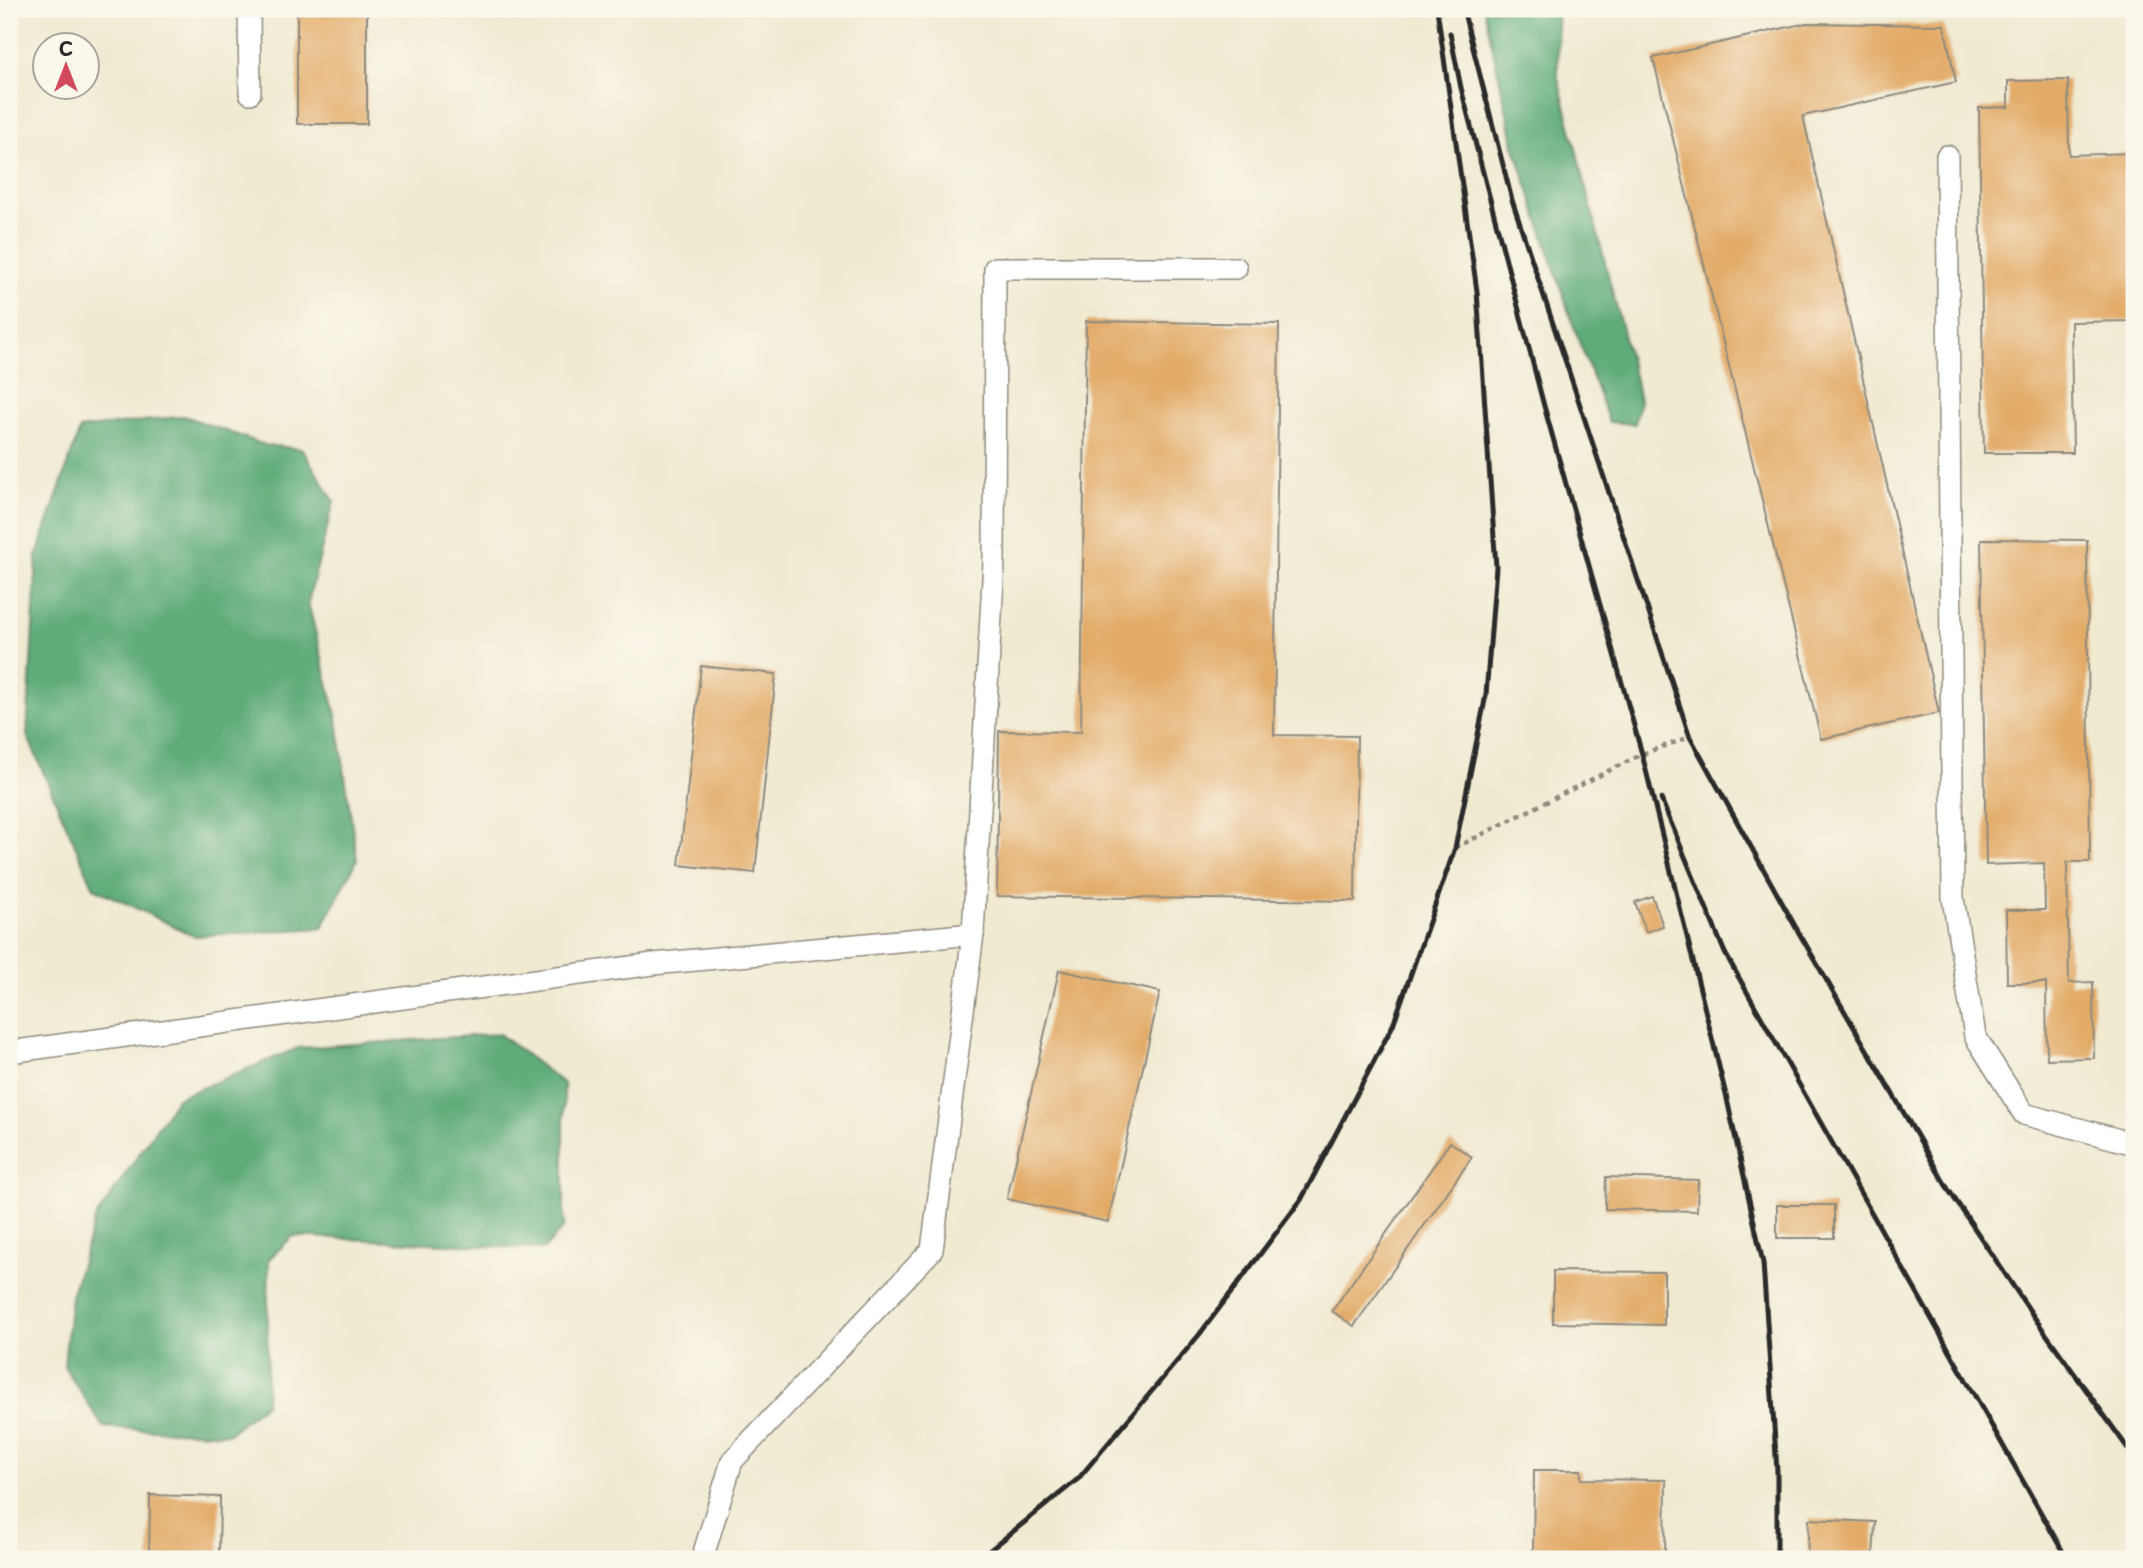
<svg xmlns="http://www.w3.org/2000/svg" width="2143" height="1568" font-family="'Playpen Sans',sans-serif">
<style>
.forest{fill:#5fac78;stroke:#456c52;stroke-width:2}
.building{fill:#e2ab67}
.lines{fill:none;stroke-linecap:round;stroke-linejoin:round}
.lane-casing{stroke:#8e8a7e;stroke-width:24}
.path{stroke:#8e8a7e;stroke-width:4.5;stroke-dasharray:5 5;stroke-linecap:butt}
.lane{stroke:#fff;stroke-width:21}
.rail{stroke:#2b2b2b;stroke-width:5}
</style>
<rect width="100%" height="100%" fill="#fbf7ec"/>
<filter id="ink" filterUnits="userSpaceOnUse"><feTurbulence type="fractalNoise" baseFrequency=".0143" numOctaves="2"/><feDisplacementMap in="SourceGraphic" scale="14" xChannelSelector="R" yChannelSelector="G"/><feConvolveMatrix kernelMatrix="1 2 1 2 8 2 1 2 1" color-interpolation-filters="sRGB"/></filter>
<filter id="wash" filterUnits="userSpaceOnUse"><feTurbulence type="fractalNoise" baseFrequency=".00686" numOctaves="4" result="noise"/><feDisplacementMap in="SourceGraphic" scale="28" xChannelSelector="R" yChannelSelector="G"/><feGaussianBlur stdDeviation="1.57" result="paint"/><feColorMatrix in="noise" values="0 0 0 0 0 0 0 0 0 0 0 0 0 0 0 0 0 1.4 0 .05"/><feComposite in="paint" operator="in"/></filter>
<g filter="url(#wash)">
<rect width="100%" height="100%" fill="#f0ead1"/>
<g class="forest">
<polygon points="1484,9 1557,9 1558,78 1640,400 1635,424 1609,422 1571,319 1514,145"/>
<polygon points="184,416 265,445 302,449 334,501 308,602 337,719 357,860 322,928 194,936 94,888 27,735 37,554 80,429"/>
<polygon points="499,1034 564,1084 564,1227 544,1249 293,1236 269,1259 266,1403 228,1434 103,1427 64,1366 71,1296 95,1219 177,1098 298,1048"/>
</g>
<g id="blocks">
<g class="building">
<rect x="297" y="9" width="70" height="115"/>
<polygon points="1806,23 1944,25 1956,82 1803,116 1939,713 1821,739 1653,58"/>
<polygon points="2068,80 2069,155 2134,153 2134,321 2071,322 2073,453 1984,453 1979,108 2008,107 2008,81"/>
<polygon points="1086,321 1279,324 1274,735 1357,736 1355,901 997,896 999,731 1081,732"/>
<polygon points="1981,539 2087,540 2090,862 2067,862 2069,983 2093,982 2094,1058 2047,1059 2046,983 2007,983 2006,910 2045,910 2044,863 1986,865"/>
<polygon points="701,666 776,674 755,873 679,865"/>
<polygon points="1652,896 1663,926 1646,932 1635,902"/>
<polygon points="1059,970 1160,992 1108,1222 1007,1199"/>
<polygon points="1450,1142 1472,1157 1354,1326 1332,1311"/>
<polygon points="1606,1177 1698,1180 1697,1211 1605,1209"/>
<rect x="1777" y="1205" width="57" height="33"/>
<polygon points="1553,1271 1664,1272 1664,1325 1553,1323"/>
<polygon points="1534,1470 1581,1470 1581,1479 1666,1480 1665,1559 1533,1559"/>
<polygon points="150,1495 220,1497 219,1559 149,1559"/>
<polygon points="1809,1519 1875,1522 1873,1559 1807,1559"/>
</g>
</g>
</g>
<g filter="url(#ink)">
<use href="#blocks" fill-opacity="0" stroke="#8e8a7e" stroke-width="2"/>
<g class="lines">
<g class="lane-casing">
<g id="lane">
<polyline points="249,9 250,93"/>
<polyline points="1947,156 1953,898 1975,1036 2024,1114 2134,1144"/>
<polyline points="9,1052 653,964 973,934"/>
<polyline points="702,1559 732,1461 932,1250 973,934 994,562 995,268 1236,268"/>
</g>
</g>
<polyline class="path" points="1455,848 1642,754 1690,737"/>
<use href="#lane" class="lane"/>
<g class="rail">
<polyline points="1463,9 1512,200 1690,737 1795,926 1948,1189 2034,1317 2134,1457"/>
<polyline points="1450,33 1461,88 1544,406 1642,754 1727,1099 1763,1263 1777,1471 1777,1559"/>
<polyline points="1661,799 1725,953 2067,1559"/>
<polyline points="979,1559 1078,1479 1199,1335 1301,1200 1393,1025 1455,848 1486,695 1496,567 1477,291 1437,9"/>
</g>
</g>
</g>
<rect width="2143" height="1568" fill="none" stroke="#fbf7ec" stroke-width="35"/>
<g transform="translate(66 66)"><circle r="33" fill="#fbf7ec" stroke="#a8a59f" stroke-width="2"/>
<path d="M0-5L12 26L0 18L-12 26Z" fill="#d1495b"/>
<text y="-10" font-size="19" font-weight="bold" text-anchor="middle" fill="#2b2b2b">С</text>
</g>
</svg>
